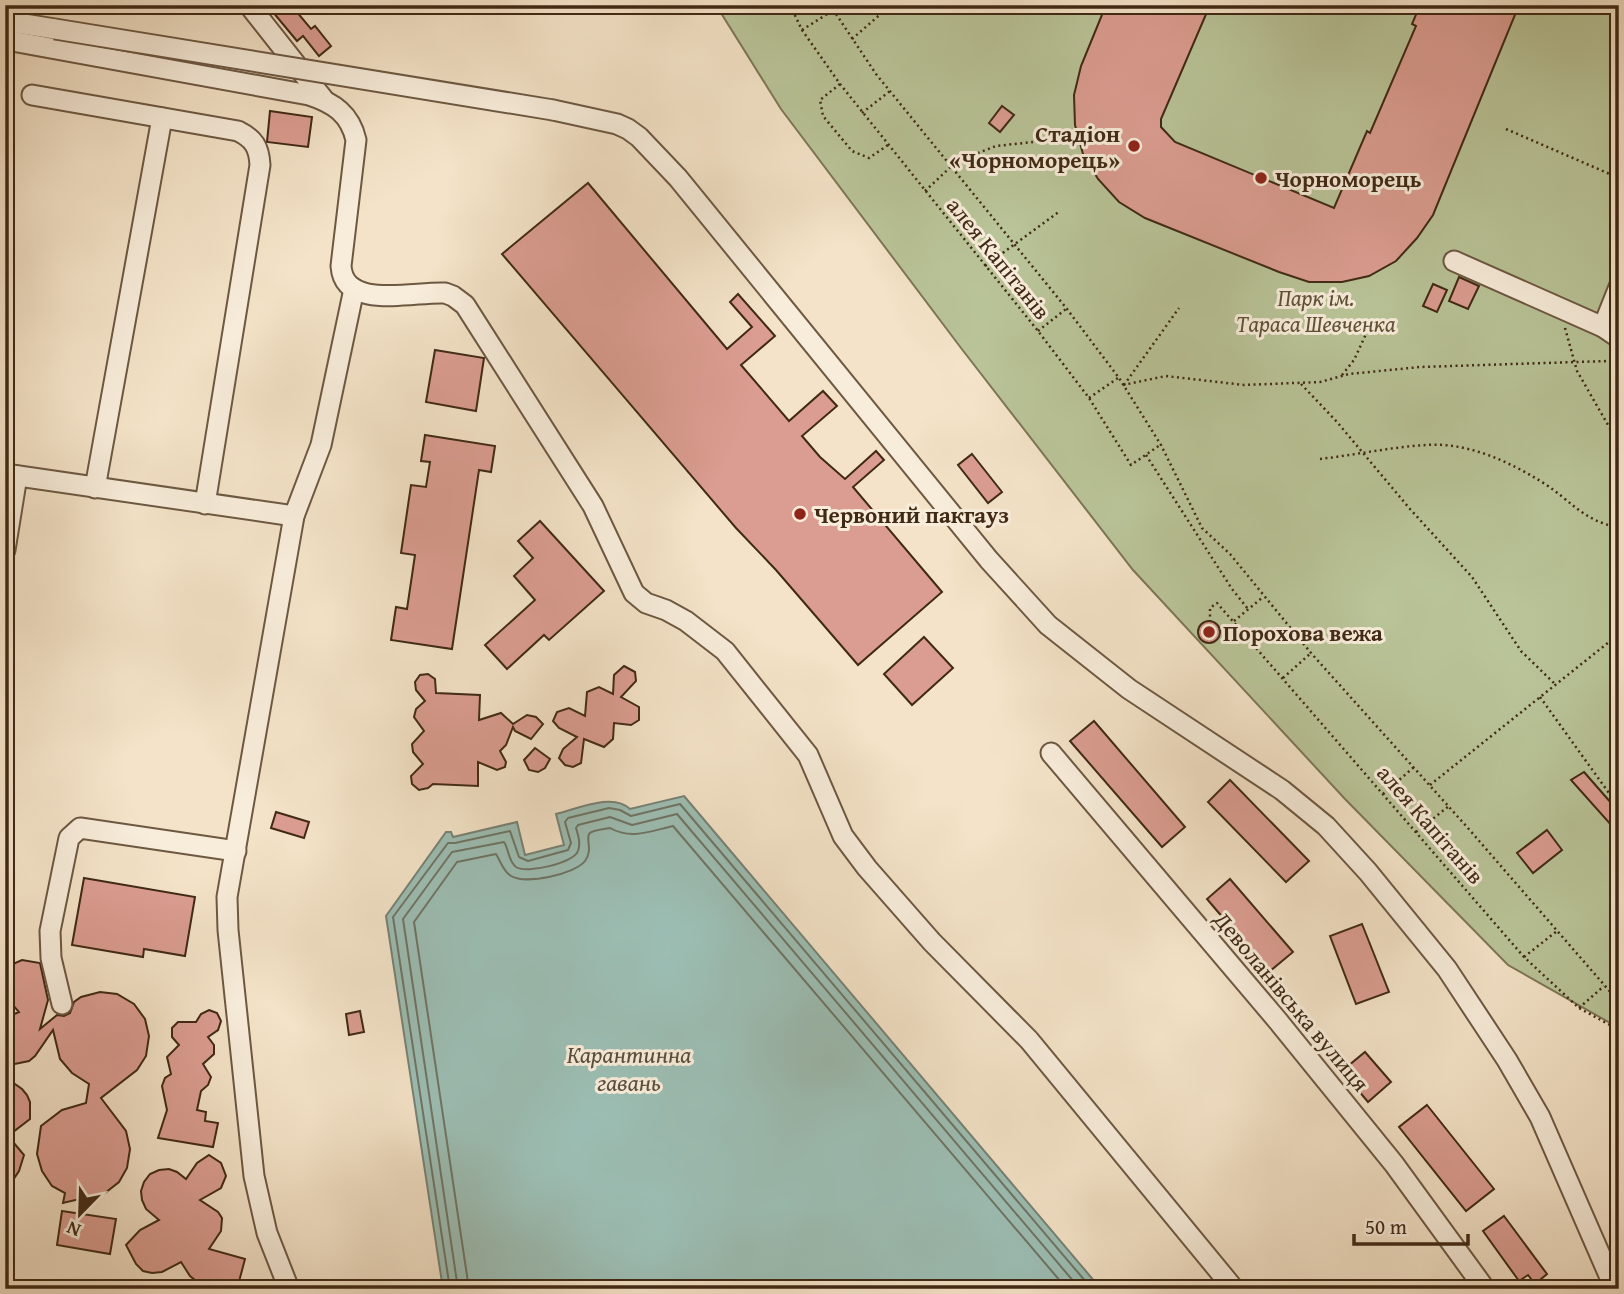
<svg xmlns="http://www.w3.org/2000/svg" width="1624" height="1294" font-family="'Gentium Book Plus',serif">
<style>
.green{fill:#b9c498;stroke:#7c7656;stroke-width:2}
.water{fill:#9cbeb4;stroke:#778274;stroke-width:2}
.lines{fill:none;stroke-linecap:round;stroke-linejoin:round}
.shore{stroke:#6e7464;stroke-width:2}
.building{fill:#db9d91;stroke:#402915;stroke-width:2}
.minor-casing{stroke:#6d5842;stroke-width:23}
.path{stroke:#402915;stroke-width:2.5;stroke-dasharray:2 3.5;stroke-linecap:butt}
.minor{stroke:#f8eddb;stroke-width:19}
.minor-bridge-casing{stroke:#6d5842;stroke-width:23;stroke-linecap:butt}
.minor-bridge{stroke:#f8eddb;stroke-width:19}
.poi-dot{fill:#8f2418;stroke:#f8eddb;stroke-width:2.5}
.labels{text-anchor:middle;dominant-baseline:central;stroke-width:6;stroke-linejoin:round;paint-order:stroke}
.poi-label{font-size:23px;font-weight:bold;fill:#402915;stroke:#f8eddb;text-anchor:start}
.street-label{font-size:23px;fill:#402915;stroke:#f8eddb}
.park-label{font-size:23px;font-style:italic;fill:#5e5036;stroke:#f8eddb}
.water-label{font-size:24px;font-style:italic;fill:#574e3d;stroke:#f8eddb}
</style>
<rect width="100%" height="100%" fill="#f4e3c8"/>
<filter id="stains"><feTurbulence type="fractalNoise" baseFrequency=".00286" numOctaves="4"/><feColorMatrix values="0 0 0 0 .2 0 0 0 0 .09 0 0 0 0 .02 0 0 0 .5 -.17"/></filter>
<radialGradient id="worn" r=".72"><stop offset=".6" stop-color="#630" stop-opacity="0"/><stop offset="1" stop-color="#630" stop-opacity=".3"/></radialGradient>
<polygon class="green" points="716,5 1619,5 1619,1028 1508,965 1345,799 1133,570 961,348 781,109"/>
<path class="water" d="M684,796l417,493h-658l-57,-373 60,-84h5l2,5 64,-15 8,33 39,-10 -8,-31c21,-5 57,-22 74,-5z"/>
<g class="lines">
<g class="shore">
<polyline points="450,1289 393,917 448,843 455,843 510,831 519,857 528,861 568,850 571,843 565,822 568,818 609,808 620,810 631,816 680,804 1092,1289"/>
<path d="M458,1289l-55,-370 49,-67 52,-10c5,7 4,19 12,25 10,7 58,-4 62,-16 3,-8 0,-16 -2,-23l2,-3 32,-8 22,8 45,-11 403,475"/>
<path d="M469,1289l-55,-367 43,-60 39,-8c5,8 7,17 15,22 15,9 64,-2 74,-15 8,-11 1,-20 4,-27 2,-4 17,-5 21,-6 21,12 41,3 63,-2l394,463"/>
</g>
</g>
<g class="building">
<polygon points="267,5 291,5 311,29 315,26 331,46 319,56 303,36 297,41"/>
<polygon points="1106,5 1210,5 1161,119 1161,127 1175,142 1334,208 1367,131 1370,133 1416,26 1412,24 1420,5 1519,5 1433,215 1417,238 1396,261 1369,276 1342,282 1309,282 1279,272 1145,218 1119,202 1098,179 1083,154 1075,125 1074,95 1081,66"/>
<polygon points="1002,106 1014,115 1000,132 989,123"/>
<polygon points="270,111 312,117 308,147 267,142"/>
<polygon points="588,183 727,349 752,327 730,302 738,294 775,336 741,365 789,421 823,391 837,406 802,436 820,457 845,479 876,451 884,460 853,487 942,592 858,665 776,570 736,528 502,254"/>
<polygon points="1459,277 1479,286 1468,309 1449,301"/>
<polygon points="1433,284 1447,290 1437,312 1423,306"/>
<polygon points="435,350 484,358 476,411 426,402"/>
<polygon points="425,435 495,446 491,472 479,470 452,649 391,640 396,607 407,609 415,555 401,553 411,485 426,487 430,462 421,461"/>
<polygon points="972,454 1002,492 988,503 958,465"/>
<polygon points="540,521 604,591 549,640 544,635 507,669 485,645 535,600 514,576 533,558 518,541"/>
<circle cx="1209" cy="632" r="11"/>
<polygon points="924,637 953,668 912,705 884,674"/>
<polygon points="624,666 635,672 636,681 621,697 639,707 639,720 631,725 614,723 613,739 604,747 584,739 581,763 573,767 565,765 559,758 563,749 577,737 559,728 553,721 557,712 569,708 585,716 587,692 599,687 613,694 614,675"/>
<polygon points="428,674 435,679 436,693 480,695 479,720 501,713 513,724 527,715 536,717 543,724 531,739 515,731 513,727 506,745 500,751 506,762 505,767 497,770 478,762 478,786 433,784 428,788 419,790 412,784 411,776 423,764 413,752 412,744 424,731 414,717 416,709 425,701 416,690 415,682 420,675"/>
<polygon points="1094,721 1185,827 1162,847 1070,741"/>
<polygon points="535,748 550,759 545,768 538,772 529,770 524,760"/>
<polygon points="1584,772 1619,812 1619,817 1612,826 1571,780"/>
<polygon points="1230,780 1309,861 1286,882 1208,802"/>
<polygon points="276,812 309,822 304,838 271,828"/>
<polygon points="1547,830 1562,850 1533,873 1517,853"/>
<polygon points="84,878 195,897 185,956 144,949 143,957 72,945"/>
<polygon points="1230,879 1293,952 1269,972 1207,899"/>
<polygon points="1362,924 1389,992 1356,1004 1330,936"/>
<polygon points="22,960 40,963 48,1000 40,1029 57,1015 64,1016 70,1013 74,1002 81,997 100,992 117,994 134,1004 145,1019 149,1036 146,1056 137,1070 101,1098 126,1131 130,1149 127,1168 119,1182 105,1193 63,1203 65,1193 52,1186 42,1171 37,1154 41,1126 62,1110 86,1103 89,1084 72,1073 60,1059 53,1030 35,1056 29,1061 10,1065 5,1062 5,1018 19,1012 5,996 5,973 15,963"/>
<polygon points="209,1010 217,1013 221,1021 218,1030 208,1037 214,1045 214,1054 203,1064 211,1077 208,1085 201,1091 197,1110 206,1112 205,1121 218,1123 213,1147 158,1138 167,1110 162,1086 165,1078 171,1074 167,1057 179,1045 172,1037 172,1028 178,1022 196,1022 201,1014"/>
<polygon points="360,1011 364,1032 349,1035 346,1014"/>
<polygon points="1365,1052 1391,1082 1368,1102 1342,1071"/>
<polygon points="5,1077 22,1089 27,1095 30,1102 30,1119 8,1136 24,1155 19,1171 5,1192"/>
<polygon points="1427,1105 1494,1189 1466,1211 1399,1127"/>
<polygon points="209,1155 221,1163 226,1176 221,1188 200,1200 218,1212 222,1218 221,1231 209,1249 245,1259 237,1289 207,1280 195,1280 190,1276 181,1262 162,1272 152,1273 143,1271 136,1264 126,1245 140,1230 159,1220 146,1209 142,1200 141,1191 144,1182 150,1174 159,1170 169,1169 177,1172 186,1179 197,1163"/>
<polygon points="62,1211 116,1219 110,1254 57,1245"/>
<polygon points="1504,1216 1547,1274 1535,1284 1528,1275 1519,1281 1483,1231"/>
</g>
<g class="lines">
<g class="minor-casing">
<g id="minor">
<polyline points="249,5 324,100"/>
<polyline points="5,21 55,29"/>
<path d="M5,31l7,10 297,54c25,8 41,19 47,45l-15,126c3,45 74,25 104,27l8,3 12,9 128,201 41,87 12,10 20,7 20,11 39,30 83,104 35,81 24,32 65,74 97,98 205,249"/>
<path d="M32,95l206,36c16,8 21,16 22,34l-55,339"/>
<polyline points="553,110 617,124 628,129 639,137 678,178 989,560 1048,625 1129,689 1282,790 1326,826 1368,872 1447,969 1507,1060 1540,1117 1615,1289"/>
<polyline points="1454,261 1603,327 1619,338"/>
<polyline points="1603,327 1619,287"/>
<polyline points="5,474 294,516"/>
<polyline points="95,488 162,118"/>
<polyline points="5,550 17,476"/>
<polyline points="1051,753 1278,1021 1394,1164 1485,1289"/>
<polyline points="62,1004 51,958 50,931 69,838 80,828 236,851"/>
<polyline points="289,1289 267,1233 254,1176 228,930 227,897 294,516 321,445 354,289"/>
</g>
</g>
<g class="path">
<polyline points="790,5 802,30 840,84 1038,331 1089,398 1131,465 1160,445"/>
<polyline points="830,5 876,74 1067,309 1119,378 1161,445 1202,528 1230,554 1311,653 1467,827 1619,1002"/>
<polyline points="802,30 832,11"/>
<polyline points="852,39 891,5"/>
<polyline points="840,84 820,100 823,116 852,151 869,158 888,145"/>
<polyline points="862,113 890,91"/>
<polyline points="1506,129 1619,178"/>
<polyline points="925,191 957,161 996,146 1033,142"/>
<polyline points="985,266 1060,211"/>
<polyline points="1565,328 1577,371 1619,444"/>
<polyline points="1038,331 1066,309"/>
<polyline points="1342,375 1354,360 1372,321"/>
<polyline points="1301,384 1337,422 1410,509 1472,577 1521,651 1556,685"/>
<polyline points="1123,385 1166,376 1244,385 1320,382 1349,374 1420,367 1608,361 1619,356"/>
<polyline points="1124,385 1179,308"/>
<polyline points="1089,398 1118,378"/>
<polyline points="1146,455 1232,589 1248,609"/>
<path d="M1320,459c35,-4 71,-12 106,-14 41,-3 82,16 116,37 30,19 38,37 77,46"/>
<polyline points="1234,621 1263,597"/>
<polyline points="1210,622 1210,608 1217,603 1524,957 1579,1008 1619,1030"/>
<polyline points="1283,678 1311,653"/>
<polyline points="1540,697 1619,807"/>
<polyline points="1430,785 1619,634"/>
<polyline points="1383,794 1414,767"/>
<polyline points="1416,832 1449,806"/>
<polyline points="1524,957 1557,931"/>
<polyline points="1579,1008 1604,986"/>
</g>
<use href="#minor" class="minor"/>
<g class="minor-bridge-casing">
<polyline id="minor-bridge" points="55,29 553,110"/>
</g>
<use href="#minor-bridge" class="minor-bridge"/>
</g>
<g class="poi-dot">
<circle cx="1134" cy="146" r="7"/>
<circle cx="1261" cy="178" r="7"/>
<circle cx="800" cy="514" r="7"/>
<circle cx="1209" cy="632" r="7"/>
</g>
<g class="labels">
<g class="poi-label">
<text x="1120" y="133" text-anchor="end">Стадіон<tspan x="1120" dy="26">«Чорноморець»</tspan></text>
<text x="1275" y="178">Чорноморець</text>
<text x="814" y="514">Червоний пакгауз</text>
<text x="1223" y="632">Порохова вежа</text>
</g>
<g class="street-label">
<text transform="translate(999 258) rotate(51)">алея Капітанів</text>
<text transform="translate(1431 824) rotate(49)">алея Капітанів</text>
<text transform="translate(1292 1001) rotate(50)">Деволанівська вулиця</text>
</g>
<g class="park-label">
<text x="1316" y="297">Парк ім.<tspan x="1316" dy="26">Тараса Шевченка</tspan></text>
</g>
<g class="water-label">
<text x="629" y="1054">Карантинна<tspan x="629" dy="28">гавань</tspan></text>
</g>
</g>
<rect width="1624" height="1294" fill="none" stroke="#f4e3c8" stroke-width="28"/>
<rect x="7" y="7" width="1610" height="1280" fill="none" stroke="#402915" stroke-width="3.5"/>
<rect x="14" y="14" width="1596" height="1266" fill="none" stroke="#402915" stroke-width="2"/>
<g transform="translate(80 1214) rotate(203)" stroke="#f8eddb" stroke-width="5" paint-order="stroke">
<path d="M0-5L12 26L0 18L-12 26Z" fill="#402915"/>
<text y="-10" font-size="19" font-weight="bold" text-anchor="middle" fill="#402915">N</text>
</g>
<path d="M1354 1234v10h114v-10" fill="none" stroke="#402915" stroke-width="3.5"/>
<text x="1365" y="1234" font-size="21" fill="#402915" stroke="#f8eddb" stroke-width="5" paint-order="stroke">50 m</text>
<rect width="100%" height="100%" filter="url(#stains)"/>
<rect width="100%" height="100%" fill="url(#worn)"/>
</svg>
